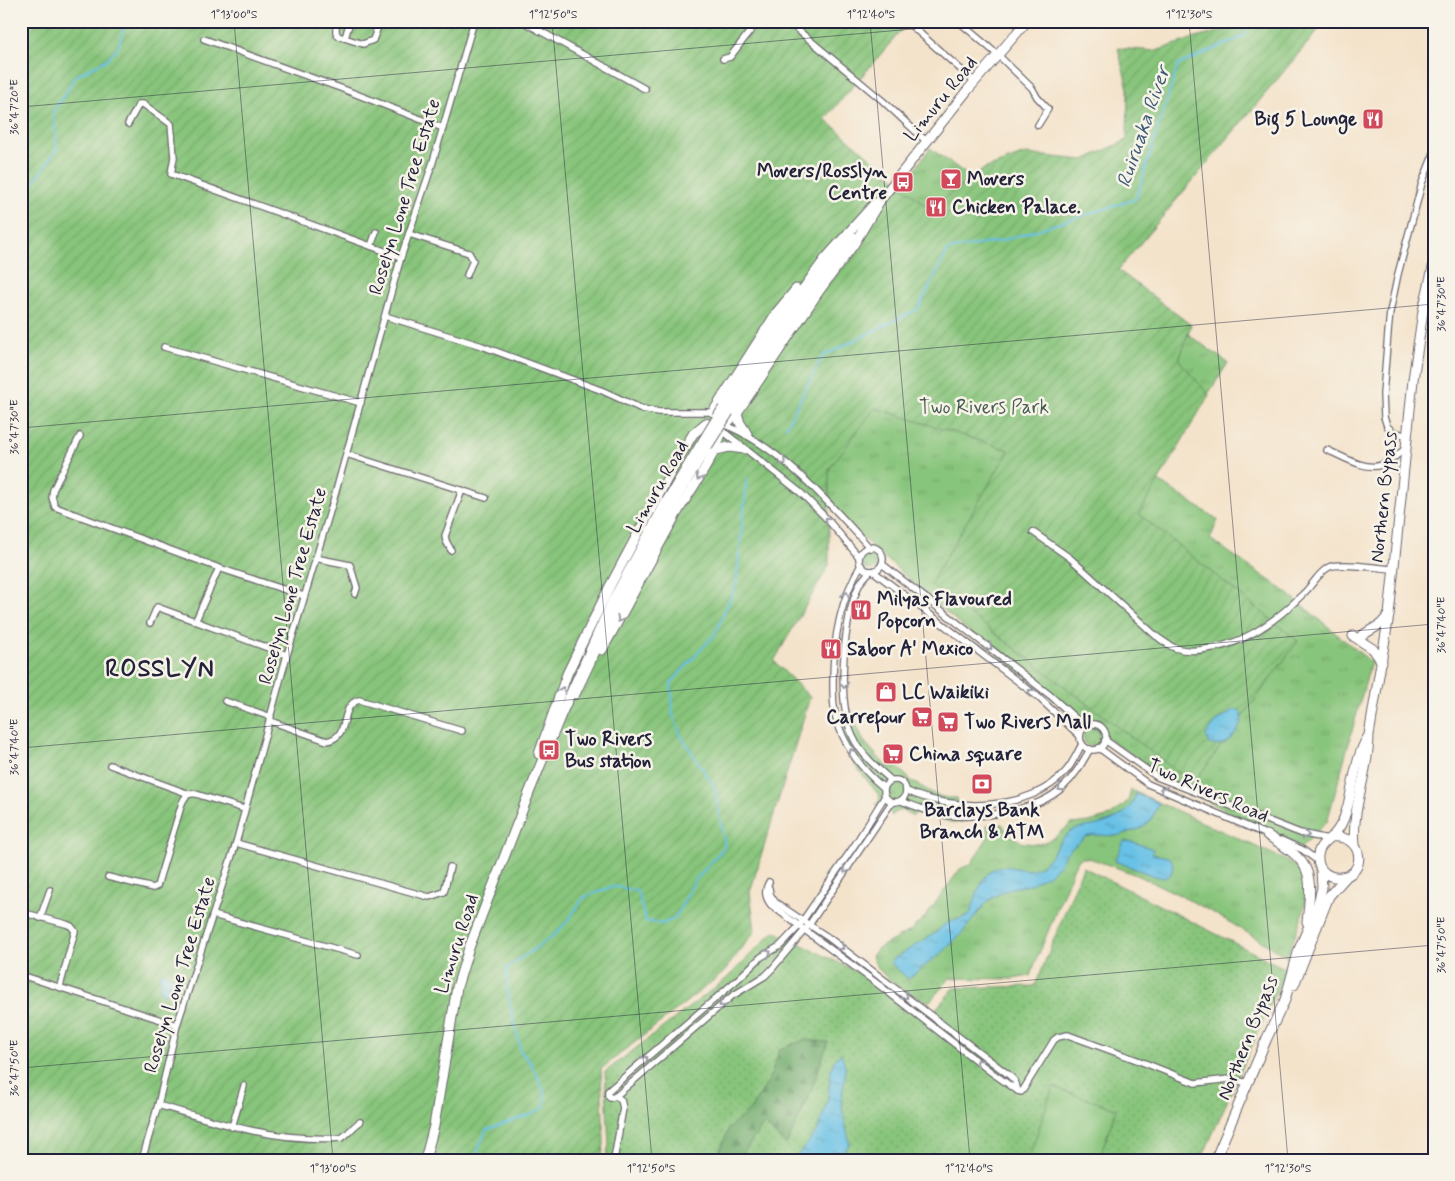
<svg xmlns="http://www.w3.org/2000/svg" width="1455" height="1181" font-family="Mynerve,sans-serif">
<style>
.grass{fill:url(#grass-dots);stroke:#55745b}
.forest{fill:url(#forest-firs);stroke:#486653}
.park{fill:url(#park-tufts);stroke:#55745b}
.garden{fill:url(#garden-furrows);stroke:#55745b}
.pitch{fill:#88c57b;stroke:#55745b}
.water{fill:url(#water-ripples);stroke:#457290}
.lines{fill:none;stroke-linecap:round;stroke-linejoin:round}
.stream{stroke:#68c1e6;stroke-width:2}
.minor-casing{stroke:#6c666d;stroke-width:8}
.secondary-casing{stroke:#6c666d;stroke-width:11}
.primary-casing{stroke:#6c666d;stroke-width:11}
.minor{stroke:#fff;stroke-width:5.5}
.secondary{stroke:#fff;stroke-width:9}
.primary{stroke:#fff;stroke-width:9}
.secondary-bridge-casing{stroke:#6c666d;stroke-width:11;stroke-linecap:butt}
.secondary-bridge{stroke:#fff;stroke-width:9}
.oneway{stroke:#9c9ca7}
.ticks{fill:none;stroke:#22223b;stroke-width:1;stroke-opacity:0.45}
.labels{text-anchor:middle;dominant-baseline:central;stroke-width:5;stroke-linejoin:round;paint-order:stroke}
.street-label{font-size:19px;fill:#22223b;stroke:#f7f3e8}
.poi-label{font-size:19px;font-weight:bold;fill:#22223b;stroke:#f7f3e8;text-anchor:start}
.park-label{font-size:19px;fill:#465b51;stroke:#f7f3e8}
.water-label{font-size:20px;font-style:italic;fill:#3a5a77;stroke:#f7f3e8}
.district-label{font-size:24px;font-weight:bold;letter-spacing:1px;fill:#22223b;stroke:#f7f3e8}
.neatline{fill:none;stroke:#22223b;stroke-width:2}
.ticks-label{font-size:12px;text-anchor:middle;fill:#22223b}
</style>
<defs>
<pattern id="grass-dots" width="8" height="8" patternUnits="userSpaceOnUse" patternTransform="scale(1.25)"><rect width="8" height="8" fill="#88c57b"/><path d="M2 2h.1M6 6h.1" fill="none" stroke="#75a96b" stroke-width="1.8" stroke-linecap="round"/></pattern>
<pattern id="forest-firs" width="22" height="20" patternUnits="userSpaceOnUse" patternTransform="scale(1.25)"><rect width="22" height="20" fill="#6eaa6b"/><path d="M5 1l3.5 6h-7zM16 11l3.5 6h-7z" fill="#5a8a59"/></pattern>
<pattern id="park-tufts" width="24" height="20" patternUnits="userSpaceOnUse" patternTransform="scale(1.25)"><rect width="24" height="20" fill="#88c57b"/><path d="M3 7l-1-3M5 7V3M7 7l1-3M15 17l-1-3M17 17v-4M19 17l1-3" fill="none" stroke="#75a96b"/></pattern>
<pattern id="garden-furrows" width="10" height="10" patternUnits="userSpaceOnUse" patternTransform="scale(1.25)"><rect width="10" height="10" fill="#88c57b"/><path d="M-1 1l2-2M0 10L10 0M9 11l2-2" fill="none" stroke="#75a96b"/></pattern>
<pattern id="water-ripples" width="26" height="14" patternUnits="userSpaceOnUse" patternTransform="scale(1.25)"><rect width="26" height="14" fill="#68c1e6"/><path d="M2 4q2-2 4 0t4 0M15 11q2-2 4 0t4 0" fill="none" stroke="#559cbc"/></pattern>
</defs>
<rect width="100%" height="100%" fill="#f7f3e8"/>
<filter id="ink" filterUnits="userSpaceOnUse"><feTurbulence type="fractalNoise" baseFrequency=".02" numOctaves="2"/><feDisplacementMap in="SourceGraphic" scale="10" xChannelSelector="R" yChannelSelector="G"/><feConvolveMatrix kernelMatrix="1 2 1 2 8 2 1 2 1" color-interpolation-filters="sRGB"/></filter>
<filter id="wash" filterUnits="userSpaceOnUse"><feTurbulence type="fractalNoise" baseFrequency=".0096" numOctaves="4" result="noise"/><feDisplacementMap in="SourceGraphic" scale="20" xChannelSelector="R" yChannelSelector="G"/><feGaussianBlur stdDeviation="1.12" result="paint"/><feColorMatrix in="noise" values="0 0 0 0 0 0 0 0 0 0 0 0 0 0 0 0 0 1.4 0 .05"/><feComposite in="paint" operator="in"/></filter>
<g filter="url(#wash)">
<rect width="100%" height="100%" fill="#f4e3cb"/>
<g class="grass">
<circle cx="871" cy="559" r="11"/>
<circle cx="1093" cy="737" r="10"/>
<polygon points="1083,867 1286,969 1201,1160 605,1160 609,1145 605,1072 726,979 774,931 935,1010 954,988 1035,986"/>
</g>
<polygon class="forest" points="804,1040 828,1042 808,1099 786,1145 764,1124 738,1160 712,1160 718,1155 729,1128 750,1110 769,1080 780,1049"/>
<g class="park">
<polygon points="930,148 1228,363 1154,478 1218,520 1210,539 1286,592 1371,662 1327,822 1300,849 1178,786 1069,712 962,626 857,533 738,412"/>
<path d="M850,709l13,31 23,26 11,1 16,15 23,13 11,3h10l5,24 -8,1 -37,-11 -4,4c-7,-5 -15,-9 -21,0l-5,-9 -11,-2 4,-6 -2,-5 -24,-30 -14,-25 -8,-24z"/>
<path d="M1131,790l137,62c11,5 22,10 30,17 22,20 -5,66 -11,88 -53,-33 -118,-72 -178,-92 -10,-3 -18,-8 -29,-7l-6,9 -44,109 -17,3 -63,-1 -21,24c-21,-8 -50,-24 -57,-46l5,-7 33,-18 16,-15 34,-47 11,-5 17,-27 -1,-12 15,-1 6,10 15,9 16,1 15,-6 17,-14 18,-2 21,-6 18,-15z"/>
</g>
<polygon class="garden" points="28,21 898,21 904,27 825,119 930,209 984,169 1025,154 1084,160 1127,140 1128,89 1118,48 1156,51 1191,39 1229,29 1231,21 1326,21 1118,270 1191,325 1179,360 1209,395 1139,514 1298,641 1193,784 930,584 1009,450 875,408 829,469 829,565 774,661 810,697 750,892 755,931 723,973 601,1069 604,1144 601,1160 21,1160 21,356 27,357 24,291 27,229 21,229 21,53"/>
<polygon class="pitch" points="1053,1087 1116,1109 1099,1160 1028,1160"/>
<g class="water">
<path d="M1234,710h5c9,11 -7,32 -19,35 -4,1 -8,0 -12,-2l-2,-8 11,-14z"/>
<path d="M1136,794l23,9 -8,17 -9,8 -25,8 -22,-1 -10,2 -19,16 -7,12 -11,10 -19,10 -17,3 -17,8 -8,6 -26,32 -17,17 -36,28 -16,-15 -1,-2 2,-3 44,-27c11,-14 21,-10 33,-18 6,-15 9,-34 22,-44 11,-9 28,2 41,-1 20,-5 21,-27 37,-37 6,-4 14,-5 22,-6 12,-2 29,-8 37,-18 3,-4 5,-10 7,-14z"/>
<path d="M1124,841l9,1 20,7 -1,5c12,3 26,0 19,20l-6,4 -11,-2 -39,-15z"/>
<polygon points="163,971 168,975 171,975 175,978 170,985 170,990 165,994 161,993 159,988 162,981 158,978"/>
<path d="M841,1053c8,21 3,23 1,43 -1,15 4,32 8,47l-5,7 -14,10h-37l24,-30 10,-31 3,-29 3,-9z"/>
</g>
<g class="lines">
<g class="stream">
<polyline points="21,194 33,183 57,149 53,111 66,93 74,77 106,60 119,46 124,27 134,21"/>
<polyline points="786,427 823,356 918,309 948,250 1001,241 1136,199 1178,65 1244,36 1248,21"/>
<polyline points="474,1160 486,1130 532,1114 544,1107 545,1095 539,1079 530,1062 521,1052 507,990 507,968 553,936 567,922 583,898 613,886 637,891 646,921 662,924 675,918 694,882 725,846 714,786 681,736 673,715 671,683 715,634 736,585 747,478"/>
</g>
</g>
</g>
<g filter="url(#ink)">
<g class="lines">
<g class="minor-casing">
<g id="minor">
<polyline points="336,21 336,32 338,36 363,44 373,40 380,21"/>
<polyline points="522,21 645,89"/>
<polyline points="787,21 883,101 927,142"/>
<polyline points="906,21 975,82"/>
<polyline points="958,21 998,55 1032,88 1037,97 1048,109 1038,125"/>
<polyline points="319,22 319,21"/>
<polyline points="345,38 350,21"/>
<polyline points="204,39 343,89 443,128"/>
<polyline points="723,59 730,57 758,21"/>
<polyline points="128,124 139,104 143,104 171,124 174,157 171,174 401,257"/>
<polyline points="409,234 469,253 473,260 467,275"/>
<polyline points="371,246 376,232"/>
<polyline points="385,316 482,346 603,391 642,409 659,412 713,412"/>
<polyline points="164,347 361,403"/>
<path d="M728,426c57,25 101,77 142,122"/>
<polyline points="724,432 801,493 827,519 859,557"/>
<polyline points="80,436 53,490 52,497 55,507 219,568 304,596"/>
<polyline points="1407,436 1392,431 1387,426 1384,417 1383,394 1388,333 1390,312 1398,274 1422,183 1434,153"/>
<path d="M1327,450c15,6 38,21 54,15 9,-3 17,-11 24,-16"/>
<polyline points="346,454 486,498"/>
<path d="M1033,532l37,26 86,78c6,4 12,9 19,12 10,3 21,3 31,1 38,-4 70,-28 97,-55 9,-8 15,-21 26,-27 10,-5 51,1 64,2"/>
<circle cx="871" cy="559" r="12"/>
<polyline points="451,550 446,541 445,536 462,490"/>
<polyline points="315,558 350,565 357,588 355,594"/>
<polyline points="882,564 1051,696 1085,727"/>
<path d="M861,565c-22,36 -28,76 -28,117 0,14 0,29 5,42 9,26 25,47 46,64"/>
<path d="M870,571c-3,4 -7,8 -10,12 -17,36 -24,117 -7,154 8,17 24,31 38,43"/>
<polyline points="873,571 1037,696 1080,736"/>
<polyline points="196,620 219,568"/>
<polyline points="150,623 157,607 287,655"/>
<polyline points="225,701 271,717"/>
<path d="M270,721l57,20c25,-5 11,-35 32,-41l103,31"/>
<circle cx="1093" cy="737" r="13"/>
<polyline points="1105,740 1157,777 1300,833 1328,839"/>
<polyline points="1099,748 1148,784 1270,836"/>
<polyline points="110,765 189,794"/>
<circle cx="895" cy="791" r="11"/>
<path d="M907,791c45,21 124,21 159,-20 7,-8 11,-18 16,-27"/>
<polyline points="885,796 856,843 799,926 780,946 761,957 738,979 608,1091 608,1096 610,1098 616,1096 732,996 765,976 772,969 809,925 890,805 894,802"/>
<path d="M901,801c14,5 29,12 44,14 36,4 91,-3 118,-28 12,-11 19,-24 27,-38"/>
<polyline points="1281,840 1303,850 1318,861"/>
<polyline points="236,843 429,897 444,892 450,867"/>
<path d="M108,877l45,11 4,-2 25,-83c3,-7 6,-10 14,-9l48,15"/>
<path d="M769,882c-5,9 -4,15 2,23l108,80 112,87 27,19"/>
<polyline points="769,888 770,894 775,902 829,938 1009,1075 1015,1081 1018,1091"/>
<polyline points="21,912 66,924 71,926 75,931 60,986"/>
<polyline points="213,915 358,955"/>
<polyline points="40,918 50,890"/>
<polyline points="21,975 177,1025"/>
<polyline points="1018,1091 1021,1092 1023,1090 1054,1040 1058,1037 1068,1035 1137,1060 1195,1083 1230,1079 1248,1083"/>
<path d="M158,1105c60,18 119,37 183,33 7,-3 12,-12 19,-16"/>
<polyline points="232,1127 244,1086"/>
<polyline points="142,1160 158,1105 177,1025 236,843 287,655 334,498 401,257 432,165 474,21"/>
<polyline points="614,1160 623,1108 621,1100 616,1096"/>
</g>
</g>
<g class="secondary-casing">
<g id="secondary">
<polyline points="723,408 782,318 825,259 875,203"/>
<polyline points="713,412 777,312 796,289"/>
<polyline points="729,412 795,312 852,236"/>
<polyline points="737,413 740,423 747,434"/>
<polyline points="728,422 737,413 819,291 854,244 881,199 966,92 1027,21"/>
<polyline points="716,450 729,447 744,449"/>
<path d="M602,650c25,-44 48,-89 72,-132 16,-28 37,-54 47,-84"/>
<polyline points="575,694 616,607 675,500 707,447"/>
<polyline points="539,754 567,674 610,586 675,464 693,434 706,423"/>
<polyline points="425,1160 434,1126 457,987 469,948 529,793 560,717 612,602 666,502 701,444"/>
</g>
</g>
<g class="primary-casing">
<g id="primary">
<polyline points="1353,636 1373,649 1382,662"/>
<polyline points="1361,636 1381,624 1389,615"/>
<path d="M1267,835c45,28 46,35 40,87"/>
<path d="M1331,837c34,-3 36,38 10,40 -11,2 -23,-6 -23,-18 -1,-11 6,-16 13,-22 6,-4 10,-12 13,-19 10,-26 9,-57 24,-81"/>
<path d="M1355,845c-4,-38 14,-72 14,-110l20,-120 24,-235 10,-69 11,-48"/>
<polyline points="1294,985 1329,896 1346,877"/>
<polyline points="1215,1160 1267,1038 1285,1000 1299,949 1317,907 1322,888 1321,869"/>
</g>
</g>
<use href="#minor" class="minor"/>
<use href="#secondary" class="secondary"/>
<use href="#primary" class="primary"/>
<g class="secondary-bridge-casing">
<g id="secondary-bridge">
<polyline points="701,444 723,408"/>
<polyline points="707,447 729,412"/>
</g>
</g>
<use href="#secondary-bridge" class="secondary-bridge"/>
</g>
<defs><path id="oneway-chevron" d="M-2-3.5L2.5 0L-2 3.5" fill="none" stroke-width="1.6" stroke-linecap="round" stroke-linejoin="round" transform="scale(1.25)"/></defs>
<g class="oneway">
<use href="#oneway-chevron" transform="translate(783 462) rotate(39)"/>
<use href="#oneway-chevron" transform="translate(699 477) rotate(122)"/>
<use href="#oneway-chevron" transform="translate(828 520) rotate(-133)"/>
<use href="#oneway-chevron" transform="translate(846 595) rotate(-71)"/>
<use href="#oneway-chevron" transform="translate(620 619) rotate(119)"/>
<use href="#oneway-chevron" transform="translate(989 647) rotate(38)"/>
<use href="#oneway-chevron" transform="translate(844 685) rotate(90)"/>
<use href="#oneway-chevron" transform="translate(562 690) rotate(-71)"/>
<use href="#oneway-chevron" transform="translate(1031 692) rotate(-142)"/>
<use href="#oneway-chevron" transform="translate(852 752) rotate(-120)"/>
<use href="#oneway-chevron" transform="translate(1061 788) rotate(142)"/>
<use href="#oneway-chevron" transform="translate(1163 790) rotate(-157)"/>
<use href="#oneway-chevron" transform="translate(1306 835) rotate(13)"/>
<use href="#oneway-chevron" transform="translate(846 870) rotate(123)"/>
<use href="#oneway-chevron" transform="translate(841 947) rotate(37)"/>
<use href="#oneway-chevron" transform="translate(768 953) rotate(-29)"/>
<use href="#oneway-chevron" transform="translate(905 996) rotate(37)"/>
<use href="#oneway-chevron" transform="translate(722 1004) rotate(139)"/>
<use href="#oneway-chevron" transform="translate(645 1059) rotate(-41)"/>
<use href="#oneway-chevron" transform="translate(979 1062) rotate(-141)"/>
</g>
</g>
<path class="ticks" d="M234,21l99,1139M552,21l100,1139M870,21l100,1139M1189,21l99,1139M21,107l983,-86M21,428l1413,-124M21,748l1413,-124M21,1068l1413,-123"/>
<defs>
<g id="restaurant-square" transform="scale(1.125)"><rect x="-9" y="-9" width="18" height="18" rx="4" fill="#d1495b" stroke="#f7f3e8"/><path d="M-5-6h1v4h1v-4h1v4h1v-4h1v5L-1.5 .5V6h-2V.5L-5-1ZM5-6V6H3V1.5H1.5Q1.5-4 5-6Z" fill="#fff"/></g>
<g id="bar-square" transform="scale(1.125)"><rect x="-9" y="-9" width="18" height="18" rx="4" fill="#d1495b" stroke="#f7f3e8"/><path d="M-6-5H6L.8 .8V4.5H3.5V6h-7V4.5H-.8V.8Z" fill="#fff"/></g>
<g id="bus-square" transform="scale(1.125)"><rect x="-9" y="-9" width="18" height="18" rx="4" fill="#d1495b" stroke="#f7f3e8"/><path d="M-5-6H5V4H4V6H2V4H-2V6H-4V4H-5ZM-3.5-4V0h7V-4ZM-3.5 1.2v1.5H-2V1.2ZM2 1.2v1.5H3.5V1.2Z" fill="#fff"/></g>
<g id="shop-square" transform="scale(1.125)"><rect x="-9" y="-9" width="18" height="18" rx="4" fill="#d1495b" stroke="#f7f3e8"/><path d="M-5-2.5h2.3a2.7 3.5 0 0 1 5.4 0H5L5.5 6h-11ZM-1.5-2.5h3a1.5 2.3 0 0 0-3 0Z" fill="#fff"/></g>
<g id="supermarket-square" transform="scale(1.125)"><rect x="-9" y="-9" width="18" height="18" rx="4" fill="#d1495b" stroke="#f7f3e8"/><path d="M-6-5.5h2.5l.6 2H6L4.5 2H-2.5L-4.4-4H-6ZM-1.5 3.2a1.3 1.3 0 1 0 .1 0ZM3 3.2a1.3 1.3 0 1 0 .1 0Z" fill="#fff"/></g>
<g id="bank-square" transform="scale(1.125)"><rect x="-9" y="-9" width="18" height="18" rx="4" fill="#d1495b" stroke="#f7f3e8"/><path d="M-6-4H6V4H-6ZM0-2.3a2.3 2.3 0 1 0 0 4.6a2.3 2.3 0 1 0 0-4.6Z" fill="#fff"/></g>
</defs>
<g fill-rule="evenodd">
<use href="#restaurant-square" x="1373" y="119"/>
<use href="#bar-square" x="951" y="179"/>
<use href="#bus-square" x="903" y="182"/>
<use href="#restaurant-square" x="936" y="207"/>
<use href="#restaurant-square" x="861" y="610"/>
<use href="#restaurant-square" x="831" y="649"/>
<use href="#shop-square" x="886" y="692"/>
<use href="#supermarket-square" x="922" y="717"/>
<use href="#supermarket-square" x="948" y="722"/>
<use href="#bus-square" x="549" y="750"/>
<use href="#supermarket-square" x="893" y="754"/>
<use href="#bank-square" x="982" y="784"/>
</g>
<g class="labels">
<g class="street-label">
<text transform="translate(941 99) rotate(-51)">Limuru Road</text>
<text transform="translate(405 197) rotate(-73)">Roselyn Lone Tree Estate</text>
<text transform="translate(658 487) rotate(-60)">Limuru Road</text>
<text transform="translate(1384 497) rotate(-84)">Northern Bypass</text>
<text transform="translate(293 586) rotate(-74)">Roselyn Lone Tree Estate</text>
<text transform="translate(1208 791) rotate(24)">Two Rivers Road</text>
<text transform="translate(457 944) rotate(-72)">Limuru Road</text>
<text transform="translate(180 975) rotate(-73)">Roselyn Lone Tree Estate</text>
<text transform="translate(1248 1038) rotate(-68)">Northern Bypass</text>
</g>
<g class="poi-label">
<text x="1357" y="119" text-anchor="end">Big 5 Lounge</text>
<text x="887" y="171" text-anchor="end">Movers/Rosslyn<tspan x="887" dy="22">Centre</tspan></text>
<text x="967" y="179">Movers</text>
<text x="952" y="207">Chicken Palace.</text>
<text x="877" y="599">Milyas Flavoured<tspan x="877" dy="22">Popcorn</tspan></text>
<text x="847" y="649">Sabor A' Mexico</text>
<text x="902" y="692">LC Waikiki</text>
<text x="906" y="717" text-anchor="end">Carrefour</text>
<text x="964" y="722">Two Rivers Mall</text>
<text x="565" y="739">Two Rivers<tspan x="565" dy="22">Bus station</tspan></text>
<text x="909" y="754">China square</text>
<text x="982" y="810" text-anchor="middle">Barclays Bank<tspan x="982" dy="22">Branch &amp; ATM</tspan></text>
</g>
<g class="park-label">
<text x="984" y="407">Two Rivers Park</text>
</g>
<g class="water-label">
<text transform="translate(1144 127) rotate(-71)">Ruiruaka River</text>
</g>
<g class="district-label">
<text x="160" y="669">ROSSLYN</text>
</g>
</g>
<rect width="1455" height="1181" fill="none" stroke="#f7f3e8" stroke-width="55"/>
<rect x="28" y="28" width="1400" height="1126" class="neatline"/>
<g class="ticks-label">
<text x="234" y="18">1°13'00"S</text>
<text x="553" y="18">1°12'50"S</text>
<text x="871" y="18">1°12'40"S</text>
<text x="1189" y="18">1°12'30"S</text>
<text transform="translate(14 107) rotate(-90)" y="4">36°47'20"E</text>
<text transform="translate(1441 304) rotate(-90)" y="4">36°47'30"E</text>
<text transform="translate(14 427) rotate(-90)" y="4">36°47'30"E</text>
<text transform="translate(1441 625) rotate(-90)" y="4">36°47'40"E</text>
<text transform="translate(14 747) rotate(-90)" y="4">36°47'40"E</text>
<text transform="translate(1441 945) rotate(-90)" y="4">36°47'50"E</text>
<text transform="translate(14 1068) rotate(-90)" y="4">36°47'50"E</text>
<text x="333" y="1172">1°13'00"S</text>
<text x="651" y="1172">1°12'50"S</text>
<text x="969" y="1172">1°12'40"S</text>
<text x="1288" y="1172">1°12'30"S</text>
</g>
</svg>
